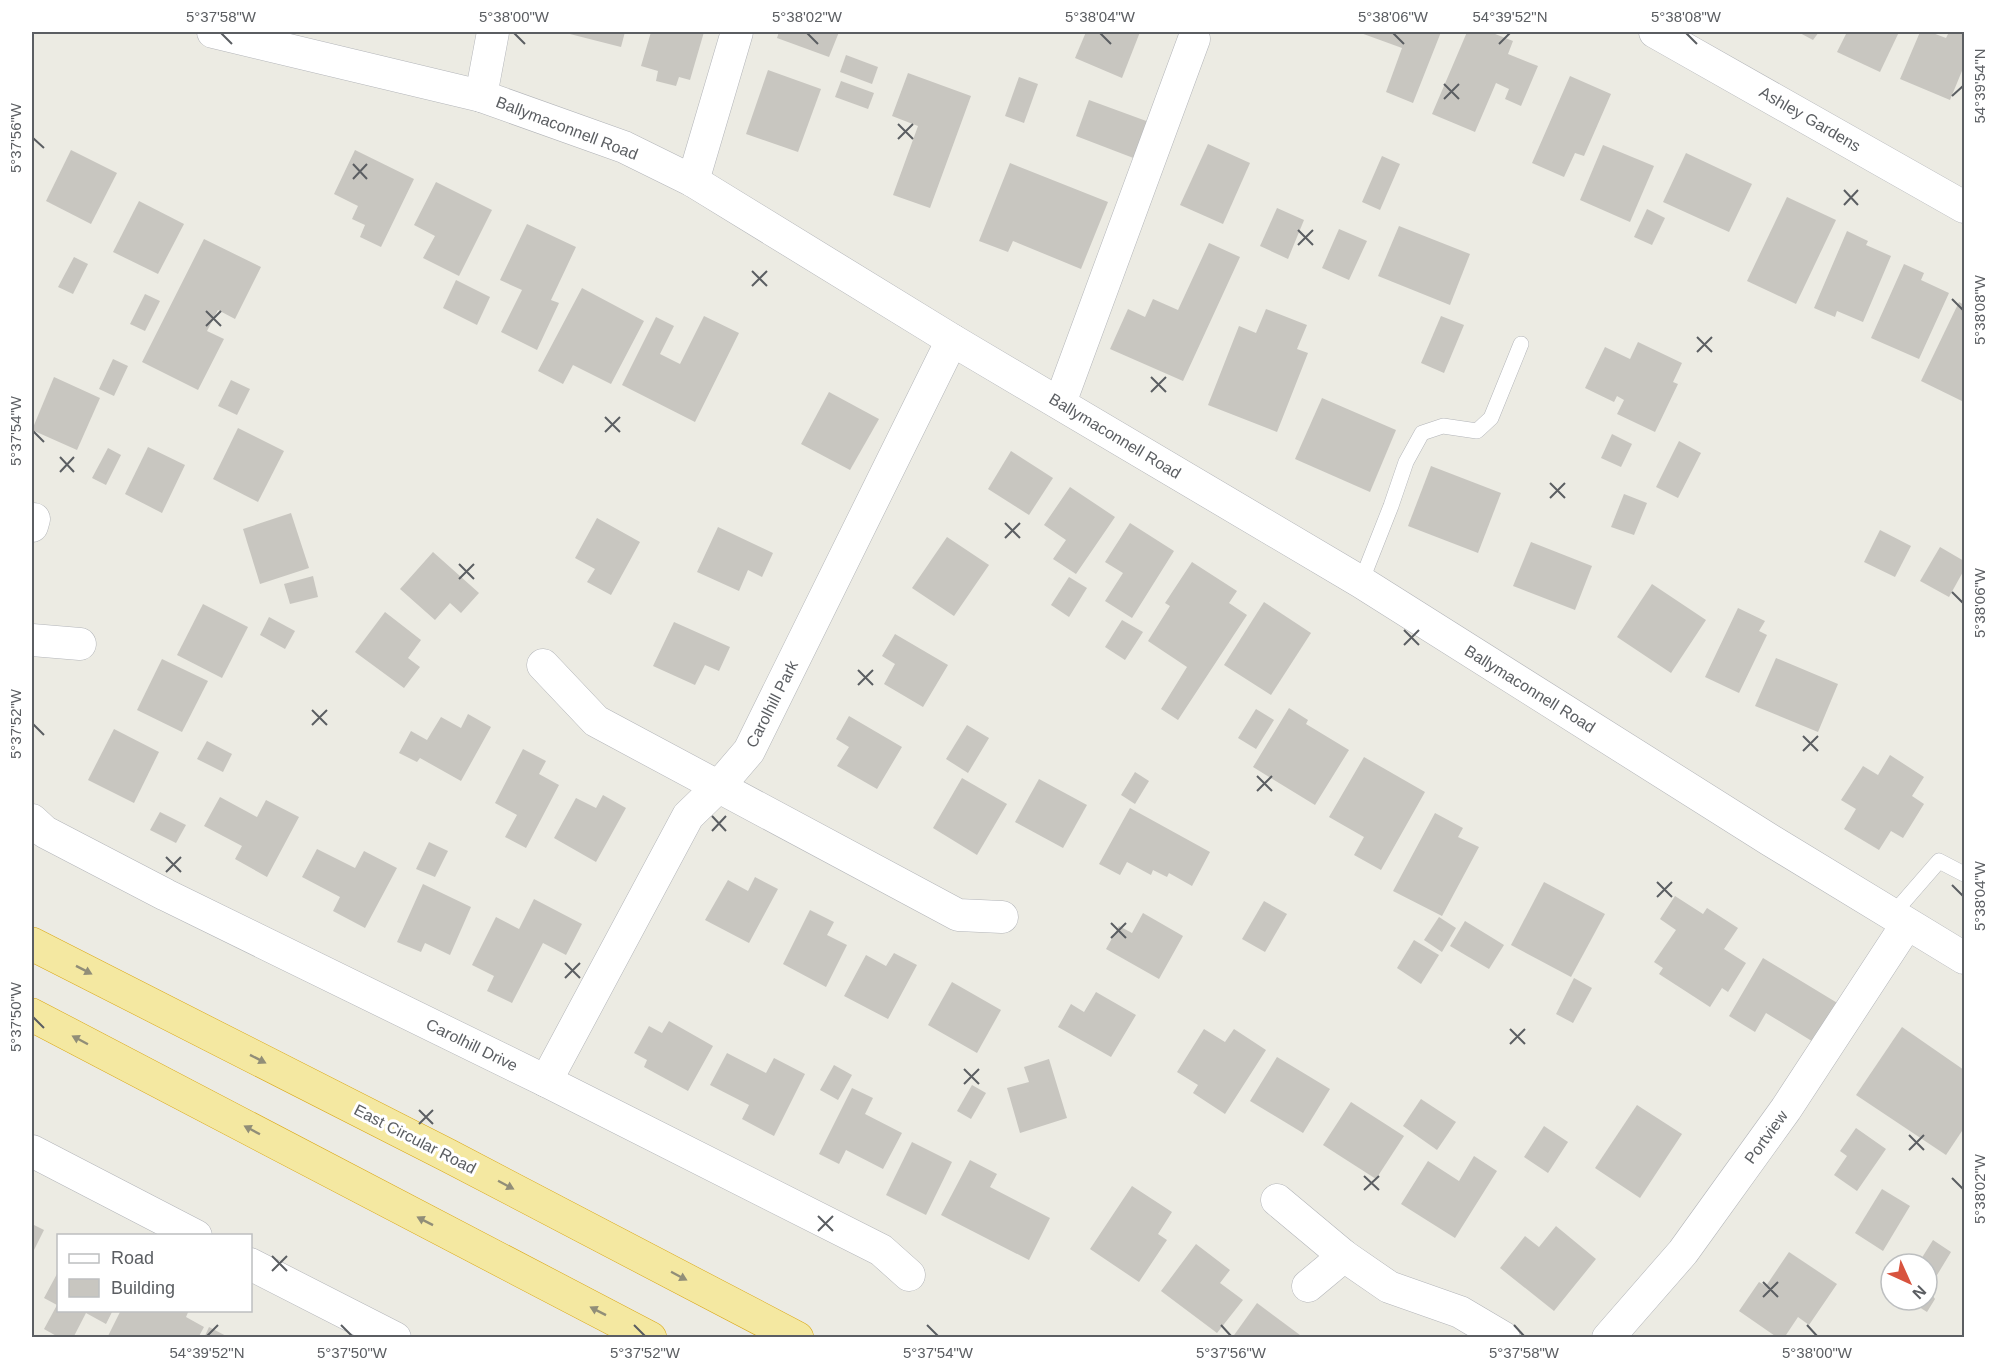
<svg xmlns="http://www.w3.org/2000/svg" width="1996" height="1369" font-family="Helvetica,sans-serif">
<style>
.building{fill:#c8c6c0}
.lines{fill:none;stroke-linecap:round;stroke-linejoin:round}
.service-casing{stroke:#b3b5b9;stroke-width:16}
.minor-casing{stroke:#b3b5b9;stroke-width:33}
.trunk-casing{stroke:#daa816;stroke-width:34}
.service{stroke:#fff;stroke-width:15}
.minor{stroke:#fff;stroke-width:32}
.trunk{stroke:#f4e8a1;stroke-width:33}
.oneway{fill:#918e78}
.ticks{fill:none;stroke:#5b5e62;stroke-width:2}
.labels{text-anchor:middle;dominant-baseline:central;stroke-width:6;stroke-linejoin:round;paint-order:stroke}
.street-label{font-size:16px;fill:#5b5e62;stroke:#fff}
.neatline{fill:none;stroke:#5b5e62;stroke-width:2}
.ticks-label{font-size:15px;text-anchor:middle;fill:#5b5e62}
</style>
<rect width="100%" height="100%" fill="#ecebe3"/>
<g class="building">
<polygon points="562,32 625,32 621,47"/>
<polygon points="651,32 704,32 690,80 679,77 676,86 656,81 658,71 641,66"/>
<polygon points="779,32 839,32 829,57 777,38"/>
<polygon points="1086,32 1140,32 1122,78 1075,58"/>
<polygon points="1358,32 1441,32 1413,103 1386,92 1402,48"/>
<polygon points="1467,32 1490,32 1513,41 1508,54 1538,66 1521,106 1505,99 1509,89 1496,83 1475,132 1432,114"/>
<polygon points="1798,32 1819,32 1813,40"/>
<polygon points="1847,32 1899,32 1880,72 1837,52"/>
<polygon points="1920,32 1930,32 1946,38 1949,32 1964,32 1964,66 1950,100 1900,79"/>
<polygon points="846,55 878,67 872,84 840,72"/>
<polygon points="768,70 821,89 798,152 746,134"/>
<polygon points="908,73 971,96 930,208 893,195 918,126 892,116"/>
<polygon points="1570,76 1611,94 1584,156 1575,153 1564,177 1532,163"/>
<polygon points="1019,77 1038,84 1024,123 1005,116"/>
<polygon points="841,81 874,93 868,109 835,97"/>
<polygon points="1089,100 1149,122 1136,159 1076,136"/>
<polygon points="1208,144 1250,163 1223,224 1180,205"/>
<polygon points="1603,145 1654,166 1630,222 1580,200"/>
<polygon points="71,150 117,173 91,224 46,201"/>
<polygon points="355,150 414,179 381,247 360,237 365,225 352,219 358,206 334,194"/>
<polygon points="1686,153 1752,184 1729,232 1663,202"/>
<polygon points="1382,156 1400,164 1380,210 1362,202"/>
<polygon points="1010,163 1108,202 1081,269 1013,241 1008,252 979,241"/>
<polygon points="436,182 492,210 459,276 423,258 435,236 414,225"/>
<polygon points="1787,197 1836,220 1796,304 1747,281"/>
<polygon points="139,201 184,224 158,274 113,252"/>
<polygon points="1277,208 1304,220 1288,259 1260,246"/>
<polygon points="1647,209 1665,218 1652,245 1634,237"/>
<polygon points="527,224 576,247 551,300 559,303 537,350 501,332 522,290 500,280"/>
<polygon points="1399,226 1470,254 1450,305 1378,276"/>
<polygon points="1339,229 1367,241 1349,280 1322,268"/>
<polygon points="1847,231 1868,241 1866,245 1891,256 1863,322 1837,311 1835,317 1814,308"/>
<polygon points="204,239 261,267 235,319 218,310 207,331 224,339 198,390 142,362"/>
<polygon points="1209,243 1240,257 1183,381 1110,349 1128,309 1145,317 1153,299 1178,310"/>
<polygon points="74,257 88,264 73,294 58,287"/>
<polygon points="1904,264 1924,273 1921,280 1949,293 1919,359 1871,338"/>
<polygon points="456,280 490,297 477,325 443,308"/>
<polygon points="582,288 644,321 611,384 573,365 563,384 538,371"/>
<polygon points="145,294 160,301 145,331 130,324"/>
<polygon points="1959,302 1964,305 1964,402 1921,381"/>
<polygon points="1266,309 1307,325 1297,349 1308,353 1277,432 1208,405 1239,326 1256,333"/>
<polygon points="704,316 739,333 695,422 622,385 656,317 674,326 660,354 680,364"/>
<polygon points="1441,316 1464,325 1444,373 1421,363"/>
<polygon points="1638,342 1682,363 1673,382 1678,384 1655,432 1617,414 1624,400 1617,396 1614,402 1585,388 1605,347 1630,359"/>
<polygon points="113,359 128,366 114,396 99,389"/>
<polygon points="54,377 100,398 77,450 32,430"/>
<polygon points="231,380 250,389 237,415 218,406"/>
<polygon points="829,392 879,419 850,470 801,444"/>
<polygon points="1322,398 1396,430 1370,492 1295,459"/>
<polygon points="238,428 284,451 258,502 213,479"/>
<polygon points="1612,434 1632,444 1621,467 1601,458"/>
<polygon points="1679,441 1701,453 1678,498 1656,487"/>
<polygon points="148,447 185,465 162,513 125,494"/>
<polygon points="108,448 121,455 106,485 92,478"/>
<polygon points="1011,451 1053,478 1029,515 988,489"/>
<polygon points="1431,466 1501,493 1478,553 1408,526"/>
<polygon points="1070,487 1115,517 1076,574 1053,559 1066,540 1044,525"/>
<polygon points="1624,494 1647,503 1634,535 1611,527"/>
<polygon points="291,513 309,568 260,584 243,529"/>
<polygon points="597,518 640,542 611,595 587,582 595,569 575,558"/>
<polygon points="1130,523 1174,551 1132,618 1105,601 1123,573 1105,562"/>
<polygon points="718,527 773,553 762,577 748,570 739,591 697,572"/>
<polygon points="1880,530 1911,546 1895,577 1864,562"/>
<polygon points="947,537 989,565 954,616 912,588"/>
<polygon points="1531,542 1592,566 1575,610 1513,586"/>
<polygon points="1940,547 1964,561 1964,570 1949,597 1920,581"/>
<polygon points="433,552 479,593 461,613 450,603 435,620 400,589"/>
<polygon points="1192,562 1237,591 1229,603 1247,615 1178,720 1161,709 1187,667 1148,641 1170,606 1165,603"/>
<polygon points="313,576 318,597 290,604 284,584"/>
<polygon points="1069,577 1087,588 1069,617 1051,605"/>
<polygon points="1652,584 1706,620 1671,673 1617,637"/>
<polygon points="1264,602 1311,633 1271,695 1224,665"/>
<polygon points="203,604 248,627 222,678 177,655"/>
<polygon points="1738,608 1765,621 1759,631 1767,635 1739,693 1705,677"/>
<polygon points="385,612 421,640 408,658 420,667 404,688 355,652"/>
<polygon points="269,617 295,631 285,649 260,635"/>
<polygon points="1122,620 1143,632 1125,660 1105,647"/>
<polygon points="674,622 730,647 719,671 705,665 695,685 653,666"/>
<polygon points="895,634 948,665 923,707 884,684 895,664 882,656"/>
<polygon points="1776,658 1838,684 1818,732 1755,706"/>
<polygon points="162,659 208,681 182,732 137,710"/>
<polygon points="1289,708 1308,720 1306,724 1349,750 1315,805 1253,767"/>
<polygon points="1256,709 1274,720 1256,749 1238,738"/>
<polygon points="468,714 491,727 461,781 420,758 417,762 399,753 411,731 427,740 441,717 461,728"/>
<polygon points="849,716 902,747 877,789 837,766 849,747 836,739"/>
<polygon points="967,725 989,738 968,773 946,759"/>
<polygon points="114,729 159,752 134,803 88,780"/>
<polygon points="207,741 232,754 223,772 197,759"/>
<polygon points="523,749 546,761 539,774 559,785 526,848 505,837 517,815 495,803"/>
<polygon points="1890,755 1924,777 1912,796 1924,804 1903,838 1891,831 1879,850 1844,829 1856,809 1841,800 1863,766 1878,775"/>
<polygon points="1364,757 1425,792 1381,870 1354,855 1364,837 1329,817"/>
<polygon points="1135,772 1149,781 1135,804 1121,795"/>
<polygon points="962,778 1007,804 977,855 933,828"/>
<polygon points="1039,779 1087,805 1063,848 1015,822"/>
<polygon points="603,795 626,808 596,862 554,838 576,798 596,808"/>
<polygon points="220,797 257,817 266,800 299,817 267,877 235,859 242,846 204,826"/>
<polygon points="1130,808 1210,852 1192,886 1169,873 1167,877 1153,870 1151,875 1127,862 1120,875 1099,864"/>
<polygon points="160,812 186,825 176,843 150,830"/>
<polygon points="1435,813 1463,828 1458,837 1479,847 1442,916 1393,891"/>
<polygon points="429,842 448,851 435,877 416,869"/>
<polygon points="317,849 355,868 364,851 397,868 365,928 333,911 340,897 302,877"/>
<polygon points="755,877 778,889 749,943 705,920 728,880 748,891"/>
<polygon points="1544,882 1605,914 1571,977 1511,945"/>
<polygon points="423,884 471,907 450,955 425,943 421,952 397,942"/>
<polygon points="1675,896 1703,914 1707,908 1738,928 1724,949 1746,963 1728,992 1722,988 1710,1007 1659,974 1663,968 1654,962 1676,930 1660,919"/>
<polygon points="534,899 582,924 566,955 543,943 512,1003 487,991 494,976 472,965 496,917 519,929"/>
<polygon points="1264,901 1287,914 1265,952 1242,939"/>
<polygon points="810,910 834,922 827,935 847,945 826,987 783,964"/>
<polygon points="1143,913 1183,936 1159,979 1106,949 1119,926 1132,933"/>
<polygon points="1439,917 1456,928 1442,952 1424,940"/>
<polygon points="1465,921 1504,945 1489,969 1450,946"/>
<polygon points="1414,940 1439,955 1421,984 1397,968"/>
<polygon points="894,953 917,965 888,1019 844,996 866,955 886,966"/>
<polygon points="1763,958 1839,1004 1815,1043 1766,1013 1755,1032 1729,1016"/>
<polygon points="1574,978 1592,988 1573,1023 1556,1014"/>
<polygon points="952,982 1001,1010 977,1053 928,1025"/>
<polygon points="1096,992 1136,1015 1111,1057 1058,1027 1071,1004 1084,1012"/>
<polygon points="669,1021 713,1046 688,1091 644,1067 647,1060 634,1053 649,1026 662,1033"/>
<polygon points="1902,1027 1964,1070 1964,1128 1946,1155 1856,1095"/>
<polygon points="1204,1029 1225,1042 1234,1029 1266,1050 1225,1114 1193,1093 1198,1085 1177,1072"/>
<polygon points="727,1053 766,1073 774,1058 805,1074 774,1136 742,1119 749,1105 710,1085"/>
<polygon points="1277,1057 1330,1089 1303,1133 1250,1101"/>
<polygon points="1049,1059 1067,1118 1020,1133 1007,1088 1029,1082 1024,1067"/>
<polygon points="834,1065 852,1075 838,1100 820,1090"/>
<polygon points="972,1085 986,1093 971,1119 957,1111"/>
<polygon points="852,1088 873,1098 865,1114 902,1133 883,1169 846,1150 839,1164 819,1154"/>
<polygon points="1421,1099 1456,1122 1437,1150 1403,1126"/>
<polygon points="1351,1102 1404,1136 1376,1179 1323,1145"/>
<polygon points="1637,1105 1682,1134 1640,1198 1595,1168"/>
<polygon points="1544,1126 1568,1142 1548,1173 1524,1157"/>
<polygon points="1856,1128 1886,1149 1857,1191 1834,1175 1847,1156 1840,1151"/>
<polygon points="912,1142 952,1162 926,1215 886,1195"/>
<polygon points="1474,1156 1497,1171 1455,1238 1401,1204 1428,1161 1459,1181"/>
<polygon points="970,1160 997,1174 990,1187 1050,1218 1029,1260 941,1215"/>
<polygon points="1132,1186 1172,1212 1158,1234 1167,1240 1139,1282 1090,1249"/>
<polygon points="1882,1189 1910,1206 1883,1251 1855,1233"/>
<polygon points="32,1224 44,1230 32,1254"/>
<polygon points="1556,1226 1596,1259 1554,1311 1500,1268 1525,1236 1539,1247"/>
<polygon points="1933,1240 1951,1252 1931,1285 1927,1282 1927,1264 1918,1264"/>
<polygon points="1196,1244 1230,1270 1220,1283 1243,1300 1217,1333 1161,1291"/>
<polygon points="1789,1252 1837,1284 1809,1325 1798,1317 1784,1338 1778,1338 1739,1311 1759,1282 1766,1286"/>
<polygon points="58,1272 58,1310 113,1310 106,1324 86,1313 73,1338 60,1338 44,1329 57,1305 44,1298"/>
<polygon points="1927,1287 1935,1299 1927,1312 1908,1300 1927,1300"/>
<polygon points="1257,1303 1304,1338 1232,1338"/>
<polygon points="121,1310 189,1310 186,1317 204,1327 198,1338 107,1338"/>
<polygon points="209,1327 230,1338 204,1338"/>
</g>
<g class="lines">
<g class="service-casing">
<g id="service">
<polyline points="1361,582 1391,506 1406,462 1422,433 1443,426 1477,431 1491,418 1521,344"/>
<polyline points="1892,915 1939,861 1964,874"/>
</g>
</g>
<g class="minor-casing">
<g id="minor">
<polyline points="213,32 481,96 624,147 693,181 952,340 1361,582 1770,840 1964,958"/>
<polyline points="1655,32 1964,207"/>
<polyline points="481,96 493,32"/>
<polyline points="693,181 737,32"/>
<polyline points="1060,403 1194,39"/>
<polyline points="32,526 34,519"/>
<polyline points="32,640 80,644"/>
<polyline points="543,665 596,721 958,915 1002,917"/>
<polyline points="32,820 45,832 166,895 546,1081 881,1250 909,1275"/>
<polyline points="546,1081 688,816 719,786 749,751 952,340"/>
<polyline points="32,1151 196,1236"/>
<polyline points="1277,1200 1344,1256 1389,1287 1460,1312 1504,1338"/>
<polyline points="250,1264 395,1338"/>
<polyline points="1308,1286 1344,1256"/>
<polyline points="1608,1338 1683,1252 1786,1109 1907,924"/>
</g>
</g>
<g class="trunk-casing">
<g id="trunk">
<polyline points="32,944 449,1156 797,1338"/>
<polyline points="32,1015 650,1338"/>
</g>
</g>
<use href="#service" class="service"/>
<use href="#minor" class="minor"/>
<use href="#trunk" class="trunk"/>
</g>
<defs><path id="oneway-solid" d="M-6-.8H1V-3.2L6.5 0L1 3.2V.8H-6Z" transform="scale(1.5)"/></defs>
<g class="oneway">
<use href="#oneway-solid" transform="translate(84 970) rotate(27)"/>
<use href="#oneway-solid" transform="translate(80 1040) rotate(-152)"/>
<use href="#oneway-solid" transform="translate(258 1059) rotate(27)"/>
<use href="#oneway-solid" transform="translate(252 1130) rotate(-152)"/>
<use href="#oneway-solid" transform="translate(506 1185) rotate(28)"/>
<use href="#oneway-solid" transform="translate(425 1221) rotate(-153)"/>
<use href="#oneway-solid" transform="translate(679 1276) rotate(28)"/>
<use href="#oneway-solid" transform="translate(598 1311) rotate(-153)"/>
</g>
<path class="ticks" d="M221,33l11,11M514,33l11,11M807,33l11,11M1100,33l11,11M1393,33l11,11M1686,33l11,11M1499,44l11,-11M1444,84l15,15M1952,96l11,-10M1444,99l15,-15M898,124l15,15M33,138l11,10M898,139l15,-15M353,164l14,15M353,179l14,-15M1844,190l14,15M1844,205l14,-15M1298,230l15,15M1298,245l15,-15M752,271l15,15M752,286l15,-15M1952,299l11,11M206,311l15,15M206,326l15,-15M1697,337l15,15M1697,352l15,-15M1151,377l15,15M1151,392l15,-15M605,417l15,15M33,431l11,11M605,432l15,-15M60,457l14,15M60,472l14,-15M1550,483l15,15M1550,498l15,-15M1005,523l15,15M1005,538l15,-15M459,564l15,15M459,579l15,-15M1952,592l11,11M1404,630l15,15M1404,645l15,-15M858,670l15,15M858,685l15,-15M312,710l15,15M33,724l11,11M312,725l15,-15M1803,736l15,15M1803,751l15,-15M1257,776l15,15M1257,791l15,-15M712,816l14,15M712,831l14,-15M166,857l15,15M166,872l15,-15M1657,882l15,15M1952,885l11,11M1657,897l15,-15M1111,923l15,15M1111,938l15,-15M565,963l15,15M565,978l15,-15M33,1017l11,11M1510,1029l15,15M1510,1044l15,-15M964,1069l15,15M964,1084l15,-15M419,1110l14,14M419,1124l14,-14M1909,1135l15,15M1909,1150l15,-15M1364,1176l15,14M1952,1178l11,11M1364,1190l15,-14M818,1216l15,15M818,1231l15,-15M272,1256l15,15M272,1271l15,-15M1763,1282l15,15M1763,1297l15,-15M341,1325l11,11M634,1325l11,11M927,1325l11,11M1221,1325l10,11M1514,1325l10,11M1807,1325l10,11M207,1336l11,-11"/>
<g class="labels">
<g class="street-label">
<text transform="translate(1810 119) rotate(30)">Ashley Gardens</text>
<text transform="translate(567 128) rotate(21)">Ballymaconnell Road</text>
<text transform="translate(1115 436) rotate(31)">Ballymaconnell Road</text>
<text transform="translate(1530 689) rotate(32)">Ballymaconnell Road</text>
<text transform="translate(772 704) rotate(-63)">Carolhill Park</text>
<text transform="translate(472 1045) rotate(26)">Carolhill Drive</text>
<text transform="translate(1766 1137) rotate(-54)">Portview</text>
<text transform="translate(415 1139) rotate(27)">East Circular Road</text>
</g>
</g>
<rect width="1996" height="1369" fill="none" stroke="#ffffff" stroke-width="66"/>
<rect x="57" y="1234" width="195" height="78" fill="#ffffff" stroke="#bdbfc0" stroke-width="1.5"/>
<rect x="69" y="1254" width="30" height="9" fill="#ffffff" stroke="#bdbfc0" stroke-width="1.5"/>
<text x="111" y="1264" font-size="18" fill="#5b5e62">Road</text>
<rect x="69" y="1279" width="30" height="18" fill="#c8c6c0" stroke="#bdbfc0" stroke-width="1.5"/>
<text x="111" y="1294" font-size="18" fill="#5b5e62">Building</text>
<g transform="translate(1909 1282) rotate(135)"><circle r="28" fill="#ffffff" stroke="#bdbfc0" stroke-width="1.5"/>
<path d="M0-4.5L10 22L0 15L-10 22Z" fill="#d8533e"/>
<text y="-9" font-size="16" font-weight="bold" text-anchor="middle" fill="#5b5e62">N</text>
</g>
<rect x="33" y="33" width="1930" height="1303" class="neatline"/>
<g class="ticks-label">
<text x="221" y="22">5°37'58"W</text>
<text x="514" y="22">5°38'00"W</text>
<text x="807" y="22">5°38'02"W</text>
<text x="1100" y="22">5°38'04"W</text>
<text x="1393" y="22">5°38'06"W</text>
<text x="1510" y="22">54°39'52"N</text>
<text x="1686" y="22">5°38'08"W</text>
<text transform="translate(1980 86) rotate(-90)" y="5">54°39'54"N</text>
<text transform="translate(16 138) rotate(-90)" y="5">5°37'56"W</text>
<text transform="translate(1980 310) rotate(-90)" y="5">5°38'08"W</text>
<text transform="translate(16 431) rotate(-90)" y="5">5°37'54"W</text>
<text transform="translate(1980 603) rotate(-90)" y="5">5°38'06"W</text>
<text transform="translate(16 724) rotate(-90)" y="5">5°37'52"W</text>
<text transform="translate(1980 896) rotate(-90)" y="5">5°38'04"W</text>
<text transform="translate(16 1017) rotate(-90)" y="5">5°37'50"W</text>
<text transform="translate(1980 1189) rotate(-90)" y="5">5°38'02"W</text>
<text x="207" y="1358">54°39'52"N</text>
<text x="352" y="1358">5°37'50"W</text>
<text x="645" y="1358">5°37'52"W</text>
<text x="938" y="1358">5°37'54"W</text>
<text x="1231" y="1358">5°37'56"W</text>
<text x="1524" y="1358">5°37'58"W</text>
<text x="1817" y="1358">5°38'00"W</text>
</g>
</svg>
